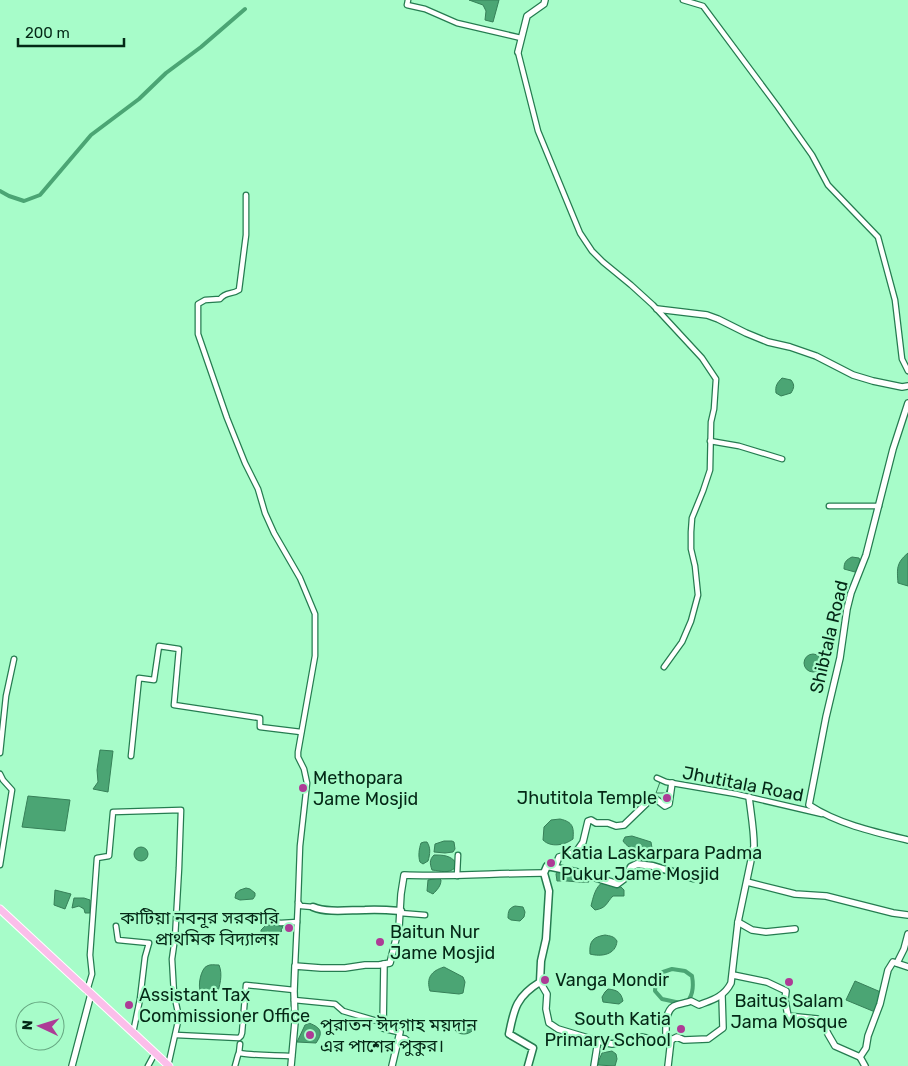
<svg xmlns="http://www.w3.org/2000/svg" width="908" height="1066" font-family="Rubik,'Noto Sans Bengali',sans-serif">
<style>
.water{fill:#4ba574;stroke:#368058}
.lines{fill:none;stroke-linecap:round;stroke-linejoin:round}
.stream{stroke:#368058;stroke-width:1}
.canal{stroke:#4ba574;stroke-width:4}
.minor-casing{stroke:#257c50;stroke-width:7}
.tertiary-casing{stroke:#257c50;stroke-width:8}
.secondary-casing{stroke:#257c50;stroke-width:9}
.trunk-casing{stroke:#fff;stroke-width:9}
.minor{stroke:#fff;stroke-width:4.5}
.tertiary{stroke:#fff;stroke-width:5.5}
.secondary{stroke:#fff;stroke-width:6}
.trunk{stroke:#fbbeea;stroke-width:7}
.poi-dot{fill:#ad3b96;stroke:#a7fcc9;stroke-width:2}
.labels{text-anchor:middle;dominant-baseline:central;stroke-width:4.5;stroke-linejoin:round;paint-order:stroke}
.street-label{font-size:18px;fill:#042816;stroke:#a7fcc9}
.poi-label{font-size:18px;fill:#042816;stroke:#a7fcc9;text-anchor:start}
</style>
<rect width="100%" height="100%" fill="#a7fcc9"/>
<g class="water">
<polygon points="469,0 499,0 493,22 485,20 486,11 483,5"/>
<path d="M782,378l9,2c4,5 3,8 0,13l-10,3 -5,-3c-1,-7 1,-10 6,-15z"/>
<path d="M908,553v33l-10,-3c-1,-14 -2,-20 10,-30z"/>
<path d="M852,557l7,1 1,2 -2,10 -3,2 -11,-3c0,-7 2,-9 8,-12z"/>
<circle cx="813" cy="663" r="9"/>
<polygon points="100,750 113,751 108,792 93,789 98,782 97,770"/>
<polygon points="28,796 70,800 65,831 22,827"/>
<path d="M560,819c13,3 14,8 13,20 -8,6 -22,9 -30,1l1,-13 7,-7z"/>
<path d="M632,836l19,6 1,6c-12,2 -21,4 -29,-7l2,-4z"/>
<polygon points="444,841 452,841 454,842 455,849 453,852 445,853 434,852 435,844"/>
<path d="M424,842h3c4,6 3,12 1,19l-5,3 -3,-2c-2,-6 -1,-13 1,-19z"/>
<circle cx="141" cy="854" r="7"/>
<path d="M434,855c8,0 17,0 22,8l-1,5c-7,6 -14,3 -23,2 -2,-6 -3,-10 2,-15z"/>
<path d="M558,870l32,9 -1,3c-11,1 -21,-2 -32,-1l-1,-7z"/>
<path d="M439,878l2,2c0,6 -4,10 -8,14l-6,-3 1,-11z"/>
<path d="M603,882l18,5 3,3v6h-11c-7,7 -6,12 -18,14l-4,-4c2,-8 4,-19 12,-24z"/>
<polygon points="246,888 250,889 255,893 255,896 253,899 240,900 235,898 236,893 240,890"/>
<polygon points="55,890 71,894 65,909 54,905"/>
<polygon points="74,898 84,898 90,900 90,913 85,913 84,909 79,906 72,908"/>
<path d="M515,906l8,1 2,5 -1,5 -4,4 -9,-1 -3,-2c0,-7 1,-10 7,-12z"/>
<polygon points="272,925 280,925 283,927 281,930 282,931 278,934 268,935 265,932 261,932 261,930 265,926"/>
<path d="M605,935c5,1 9,1 12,6 -1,14 -16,16 -27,13 -1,-13 3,-17 15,-19z"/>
<path d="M219,965c4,9 1,22 -3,31 -5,0 -12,0 -15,-4 -4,-5 0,-24 6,-26 3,-2 8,-1 12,-1z"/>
<path d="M444,967l19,10 2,5 -2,11 -4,1 -29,-3c-4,-13 1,-20 14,-24z"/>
<polygon points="855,981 883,993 875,1012 846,1000"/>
<path d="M608,989c9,1 13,3 15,12l-4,3 -16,-2 -1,-5 3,-5z"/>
<path d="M459,1020h5l7,4 1,7c-8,7 -23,1 -17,-10z"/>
<path d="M309,1023c13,5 14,10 7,20l-19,-1 8,-17z"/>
<polygon points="612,1051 616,1054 617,1059 615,1066 598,1065 599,1060 602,1053"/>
</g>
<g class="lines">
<polyline class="stream" points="660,782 656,793 666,793 669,784"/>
<g class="canal">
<polyline points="0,191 9,196 24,201 40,195 91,135 139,99 166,73 201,47 245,9"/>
<path d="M672,969l13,2 7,5c2,11 1,21 -7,28l-23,-5 -7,-8 1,-15 7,-4z"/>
</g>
<g class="minor-casing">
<g id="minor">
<polyline points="408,0 407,5 425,9 457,23 521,38"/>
<polyline points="683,0 703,6 778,107 812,155 828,185 878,237 895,300 902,359 908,371"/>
<polyline points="518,52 538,131 580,233 592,251 603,262 631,285 653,305 702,358 716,379 714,409 711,422 710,470 703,491 692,518 691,532 691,549 695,566 698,595 691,621 682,642 664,667"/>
<path d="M246,195v40l-7,55c-7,5 -13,1 -19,9l-15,1 -7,4v30l29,84 18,45 13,26 7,24 9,20 26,45 15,36v42l-17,96v5l6,12 3,14 -7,63 -2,56 3,4 12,1"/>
<polyline points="710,441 739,446 782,459"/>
<polyline points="829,506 879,506"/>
<polyline points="0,753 6,696 14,659"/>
<polyline points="131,756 139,678 154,680 159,646 179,649 174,705 260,718 260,727 301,732"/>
<polyline points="0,774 3,780 12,790 0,865"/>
<polyline points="657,778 666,782 736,794 822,814"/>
<polyline points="457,876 458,855"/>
<polyline points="400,913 425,915"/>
<polyline points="271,922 281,923 297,922"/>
<polyline points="116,926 118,940 149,943 145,957 140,999 133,1033"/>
<polyline points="295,966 298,902"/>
<polyline points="87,991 92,974 90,955 97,858 109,856 113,812 181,810 179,868 175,938 172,959 174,994 179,1017 168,1066"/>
<polyline points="294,1000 335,1004 343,1011 384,1023"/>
<polyline points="176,1035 239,1038 241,1036 242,1033 246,985 294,990"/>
<path d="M239,1053c18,3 36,2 53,3"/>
<polyline points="148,1066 155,1053"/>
<polyline points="235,1066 238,1055 239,1053 240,1044"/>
</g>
</g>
<g class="tertiary-casing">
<g id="tertiary">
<polyline points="518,52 527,16 544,4 545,0"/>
<polyline points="657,309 707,315 718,319 746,333 768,342 790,347 816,356 853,375 873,381 902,387 908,386"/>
<path d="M908,403l-15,46 -27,106 -15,38 -4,16 -7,49 -14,59 -17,88c29,19 65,27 99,35"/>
<polyline points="555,867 559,857 576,852 583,842 588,821 591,820 596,823 608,823 616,826 624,825 653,797 665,806 669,804 672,783"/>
<polyline points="747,882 795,894 826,896 893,913 908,915"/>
<polyline points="738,922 752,930 766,932 795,929"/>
<polyline points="897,963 904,949 908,934"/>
<polyline points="384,964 383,1028 400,1032 392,1066"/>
<polyline points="733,975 767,982 786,991 785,1000 788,1016 817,1019 825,1027 828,1034 835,1046 860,1057"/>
<polyline points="540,982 547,994 546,1009 549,1023 558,1029 598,1041 612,1044 641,1037 661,1041 671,1040 677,1037 684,1040 708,1039 723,1028 722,996"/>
<polyline points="399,1038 405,1039 410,1043 417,1045"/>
<path d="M671,1040l-5,-6c0,-8 -1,-23 8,-28 4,-2 12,-3 17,-5l8,4c13,-5 25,-8 32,-22l7,-61 16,-76c0,-16 -3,-32 -5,-49"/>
<polyline points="72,1066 91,994"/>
<path d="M291,1066l4,-44 -1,-31 1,-25 26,2h24l20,-3h14l11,-2 9,-36 2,-33 3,-19c47,2 94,-2 140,-2"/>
<polyline points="594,1066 598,1041"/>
<polyline points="668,1066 671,1040"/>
<polyline points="865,1066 860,1057 866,1048 868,1036 880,1004 888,970 893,962 908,967"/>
</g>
</g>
<g class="secondary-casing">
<g id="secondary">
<path d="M313,907c14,6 36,3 52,3 11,-1 24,0 36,1"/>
<path d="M528,1066l5,-18 -24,-14c5,-26 8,-38 31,-52l1,-21 5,-22 3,-48 -5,-18 3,-7 33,7 37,11 8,-6 6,-11 6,-3 16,2 40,12"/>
</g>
</g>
<g class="trunk-casing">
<polyline id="trunk" points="0,909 169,1066"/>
</g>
<use href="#minor" class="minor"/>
<use href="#tertiary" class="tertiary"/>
<use href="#secondary" class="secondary"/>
<use href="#trunk" class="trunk"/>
</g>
<g class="poi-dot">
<circle cx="303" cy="788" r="5"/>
<circle cx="667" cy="798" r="5"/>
<circle cx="551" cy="863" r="5"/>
<circle cx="289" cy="928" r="5"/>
<circle cx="380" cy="942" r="5"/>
<circle cx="545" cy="980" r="5"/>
<circle cx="789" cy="982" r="5"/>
<circle cx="129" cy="1005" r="5"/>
<circle cx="681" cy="1029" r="5"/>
<circle cx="310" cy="1035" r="5"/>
</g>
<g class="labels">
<g class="street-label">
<text transform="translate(829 637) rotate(-77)">Shibtala Road</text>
<text transform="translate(743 784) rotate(11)">Jhutitala Road</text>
</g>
<g class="poi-label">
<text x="313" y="778">Methopara<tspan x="313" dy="21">Jame Mosjid</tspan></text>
<text x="657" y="798" text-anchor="end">Jhutitola Temple</text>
<text x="561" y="853">Katia Laskarpara Padma<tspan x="561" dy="21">Pukur Jame Mosjid</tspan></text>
<text x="279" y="918" text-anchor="end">কাটিয়া নবনূর সরকারি<tspan x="279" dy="21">প্রাথমিক বিদ্যালয়</tspan></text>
<text x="390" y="932">Baitun Nur<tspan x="390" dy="21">Jame Mosjid</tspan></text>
<text x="555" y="980">Vanga Mondir</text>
<text x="139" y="995">Assistant Tax<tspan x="139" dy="21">Commissioner Office</tspan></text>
<text x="789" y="1001" text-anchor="middle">Baitus Salam<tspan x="789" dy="21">Jama Mosque</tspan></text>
<text x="671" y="1019" text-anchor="end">South Katia<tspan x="671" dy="21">Primary School</tspan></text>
<text x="320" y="1025">পুরাতন ঈদগাহ ময়দান<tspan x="320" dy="21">এর পাশের পুকুর।</tspan></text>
</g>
</g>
<g transform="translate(40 1026) rotate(274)"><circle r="24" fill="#a7fcc9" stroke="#66a781"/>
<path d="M0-4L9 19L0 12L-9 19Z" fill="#ad3b96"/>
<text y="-8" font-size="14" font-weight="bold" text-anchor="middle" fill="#042816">N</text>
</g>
<path d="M18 38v8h106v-8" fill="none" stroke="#042816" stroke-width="2.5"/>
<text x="25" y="38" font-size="15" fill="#042816" stroke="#a7fcc9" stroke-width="4" paint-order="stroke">200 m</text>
</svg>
